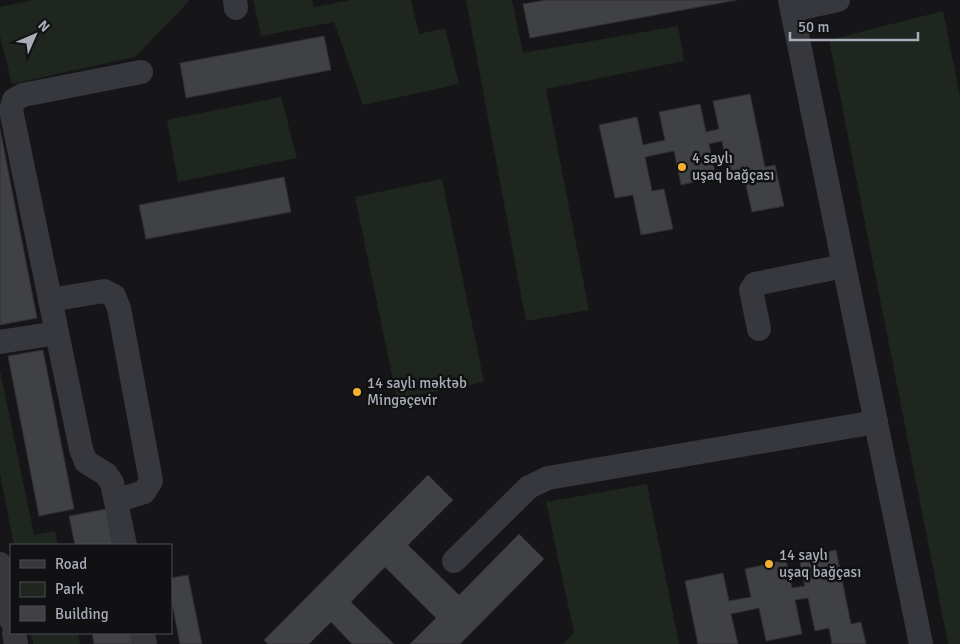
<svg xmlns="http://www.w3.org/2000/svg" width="960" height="644" font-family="Signika,sans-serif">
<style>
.green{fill:#1e261f}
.building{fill:#404145;stroke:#303034}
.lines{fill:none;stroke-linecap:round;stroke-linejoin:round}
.minor{stroke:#37383d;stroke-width:24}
.poi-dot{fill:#f2b134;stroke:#111113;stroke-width:2}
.labels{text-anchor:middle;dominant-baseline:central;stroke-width:5;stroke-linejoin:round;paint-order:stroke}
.poi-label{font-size:15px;fill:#a8adb8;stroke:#111113;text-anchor:start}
</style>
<rect width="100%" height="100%" fill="#161618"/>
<g class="green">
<polygon points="34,0 190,0 135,57 12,84 0,36 0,7"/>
<polygon points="253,0 312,0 314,7 351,0 411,0 419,34 445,28 459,84 363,105 334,22 261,36"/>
<polygon points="466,0 512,0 523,53 678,26 684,61 546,89 589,310 526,321"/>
<polygon points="943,11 960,96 960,644 948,644 829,40"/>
<polygon points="281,97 297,158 178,182 167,120"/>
<polygon points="442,179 484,382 397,399 355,197"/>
<polygon points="0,370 34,535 55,531 58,545 14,545 0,474"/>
<polygon points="647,484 679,644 563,644 574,633 546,502"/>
<polygon points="31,633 78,633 80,644 33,644"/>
</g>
<g class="building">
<polygon points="546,0 737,0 530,38 523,4"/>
<polygon points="324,36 331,70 186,98 180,63"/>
<polygon points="750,94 765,167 775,165 784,206 752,212 743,172 729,175 722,141 709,144 716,177 681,185 674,151 645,157 652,191 664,189 673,229 641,235 633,195 615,198 599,125 637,117 643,145 665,140 659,112 700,104 706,132 719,129 713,101"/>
<polygon points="0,129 37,318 0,325"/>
<polygon points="284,177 291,212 146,239 139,205"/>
<polygon points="43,350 74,509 39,516 8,356"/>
<polygon points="428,475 453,500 408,545 459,595 519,534 544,559 460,644 410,644 436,618 385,567 351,602 394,644 352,644 331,622 309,644 268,644 264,640"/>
<polygon points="106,509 113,545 75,545 69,516"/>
<polygon points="836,550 851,624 861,622 866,644 832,644 829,628 815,631 808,598 795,600 802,634 766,641 759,608 731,614 738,644 698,644 685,581 723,573 729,601 751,597 745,569 786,560 792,588 805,586 799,558"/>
<polygon points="188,575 202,644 180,644 171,598 171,578"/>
<polygon points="92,633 131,633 133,644 94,644"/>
</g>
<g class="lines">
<g class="minor">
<polyline points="235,0 236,8"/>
<polyline points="790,0 921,644"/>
<polyline points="792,10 838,0"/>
<polyline points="50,300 104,291 114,296 119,308 151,481 144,492 116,501"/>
<polyline points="759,329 751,290 755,284 844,266"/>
<polyline points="0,342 57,333"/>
<polyline points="125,545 112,483 106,474 86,462 81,449 11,110 14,100 23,95 141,72"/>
<polyline points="454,561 529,487 548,478 876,422"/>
<polyline points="0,564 11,620"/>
<polyline points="14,633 16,644"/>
<polyline points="143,633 145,644"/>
</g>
</g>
<g class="poi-dot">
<circle cx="682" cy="167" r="5"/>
<circle cx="357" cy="392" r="5"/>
<circle cx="769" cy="564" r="5"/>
</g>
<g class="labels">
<g class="poi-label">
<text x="692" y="158">4 saylı<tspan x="692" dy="17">uşaq bağçası</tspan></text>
<text x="367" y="383">14 saylı məktəb<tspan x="367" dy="17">Mingəçevir</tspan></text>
<text x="779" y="555">14 saylı<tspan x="779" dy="17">uşaq bağçası</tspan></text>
</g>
</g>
<rect x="10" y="544" width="162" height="90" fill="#111113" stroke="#4d4f55"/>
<rect x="20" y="560" width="25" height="8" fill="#37383d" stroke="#4d4f55"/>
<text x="55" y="569" font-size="15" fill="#a8adb8">Road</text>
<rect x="20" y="582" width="25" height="15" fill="#1e261f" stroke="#4d4f55"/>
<text x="55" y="594" font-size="15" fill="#a8adb8">Park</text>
<rect x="20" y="606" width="25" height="15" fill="#404145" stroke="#4d4f55"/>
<text x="55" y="619" font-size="15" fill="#a8adb8">Building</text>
<g transform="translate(35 35) rotate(45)" stroke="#111113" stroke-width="4" paint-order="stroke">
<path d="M0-4L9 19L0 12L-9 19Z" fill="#a8adb8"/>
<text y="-8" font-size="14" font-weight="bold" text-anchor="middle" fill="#a8adb8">N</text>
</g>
<path d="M790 32v8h128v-8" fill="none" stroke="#a8adb8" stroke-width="2.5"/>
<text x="798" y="32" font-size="15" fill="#a8adb8" stroke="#111113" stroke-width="4" paint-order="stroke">50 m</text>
</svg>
